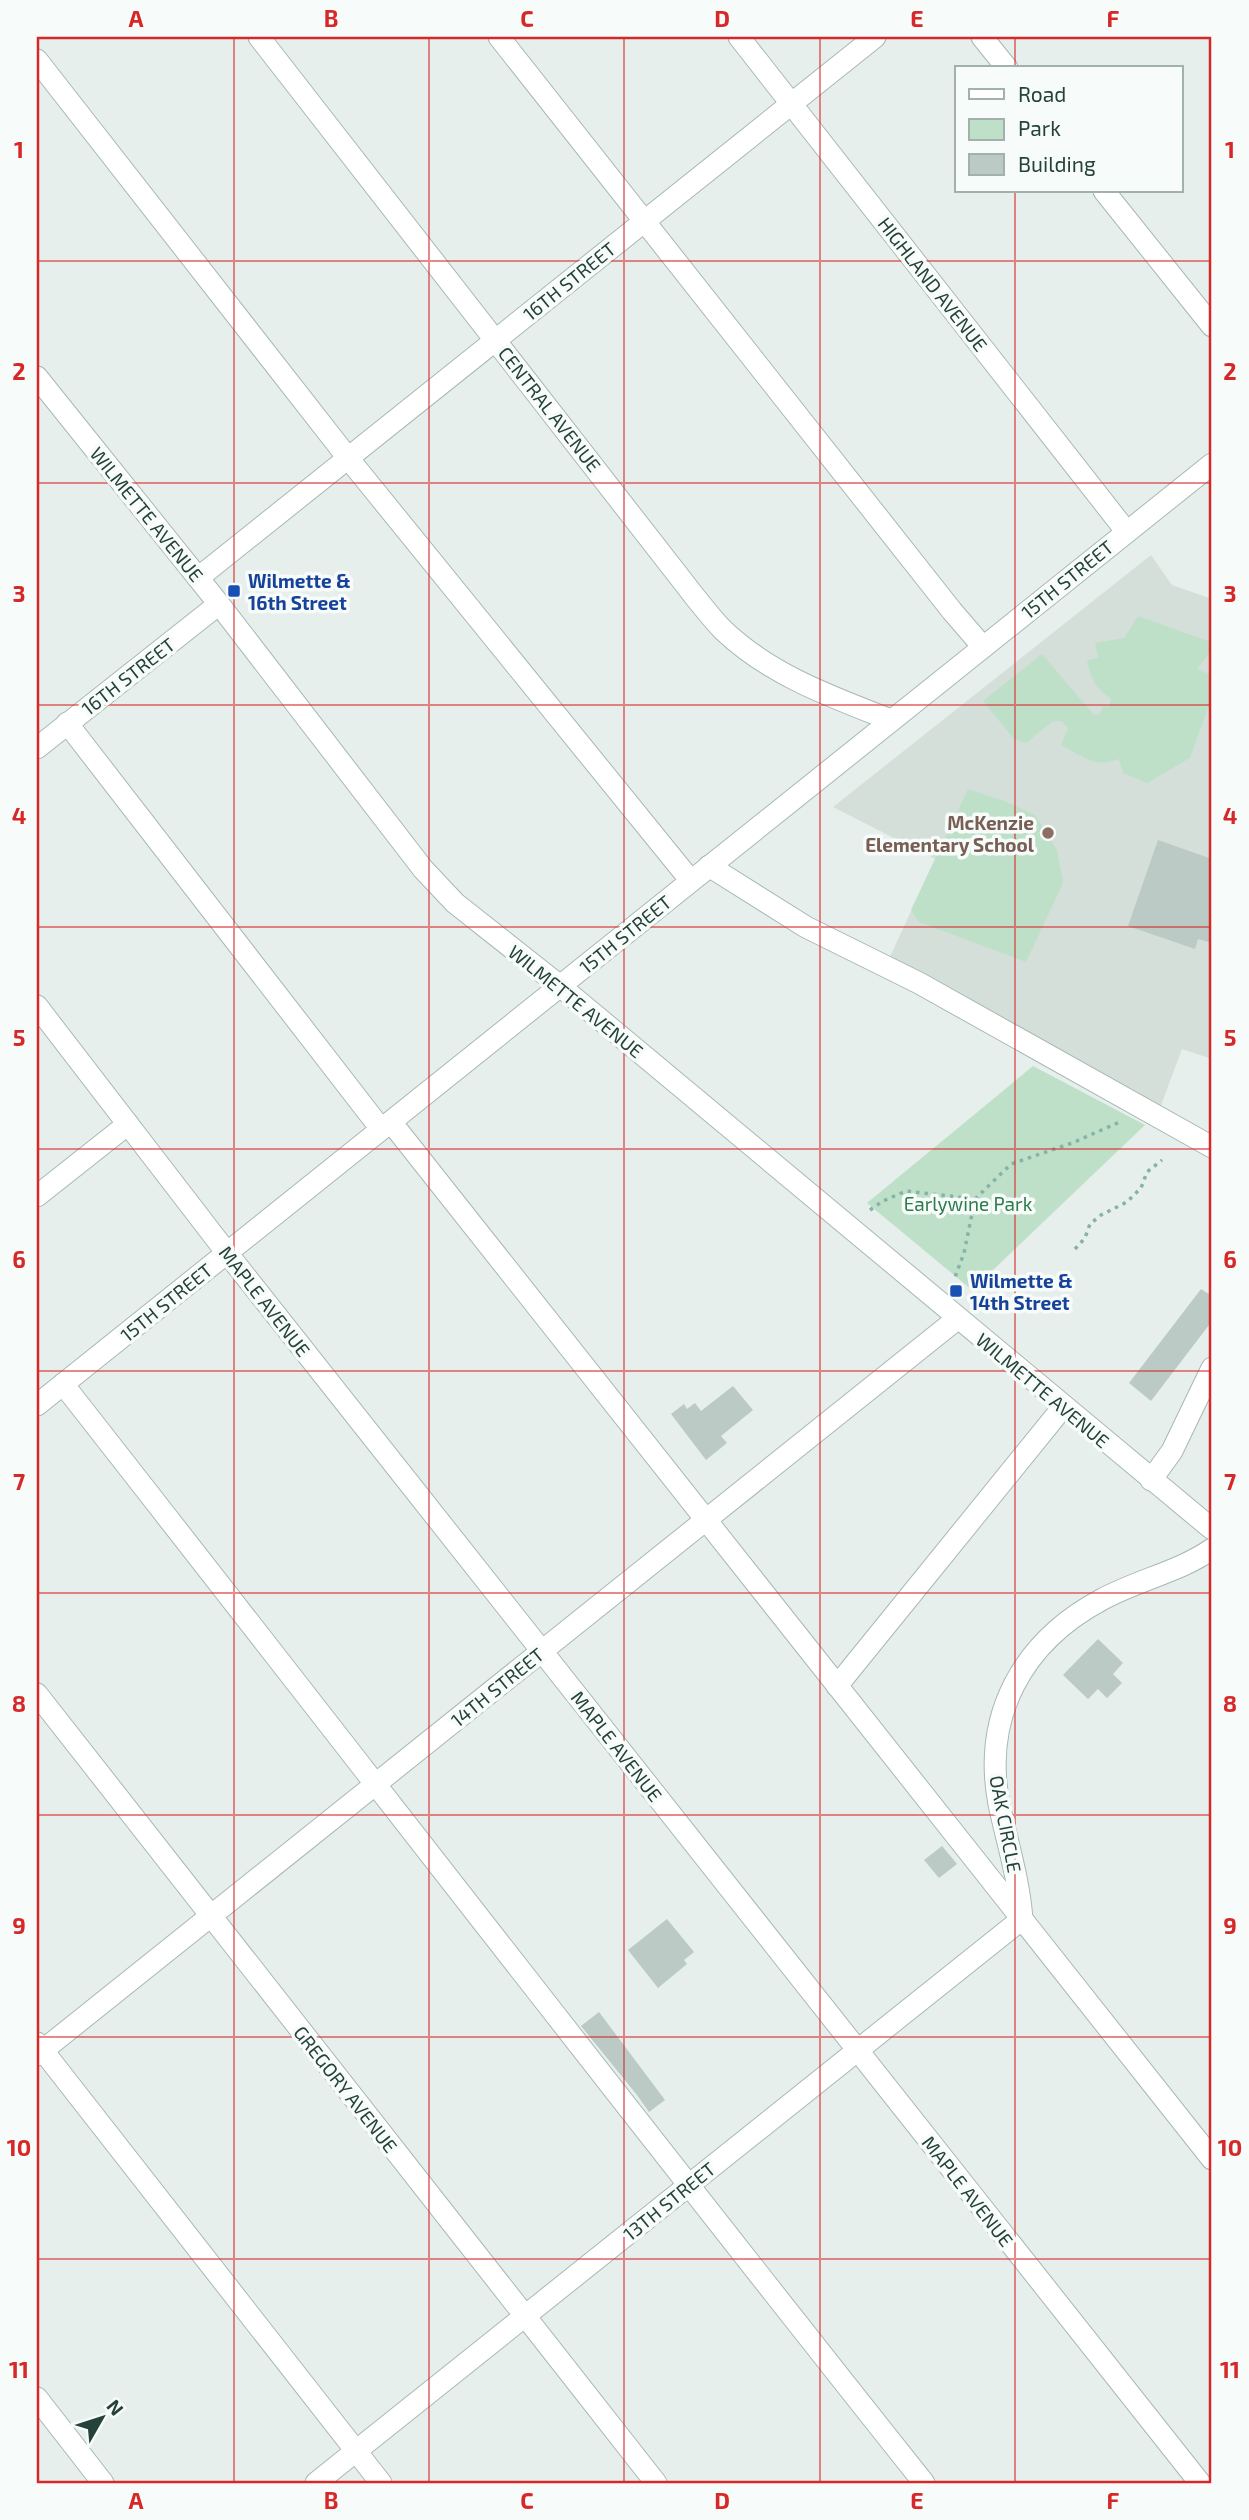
<svg xmlns="http://www.w3.org/2000/svg" width="1249" height="2520" font-family="'Exo 2',sans-serif">
<style>
.built{fill:#d4dfda}
.green{fill:#bfe0c8}
.building{fill:#bbcac4}
.lines{fill:none;stroke-linecap:round;stroke-linejoin:round}
.minor-casing{stroke:#a8b8b2;stroke-width:23}
.path{stroke:#86b3a5;stroke-width:3.5;stroke-dasharray:3.5 5;stroke-linecap:butt}
.minor{stroke:#fff;stroke-width:21}
.grid{fill:none;stroke:#d62828;stroke-width:2;stroke-opacity:0.55}
.transit-dot{fill:#1a4fb4;stroke:#f7fbf9;stroke-width:2.5}
.education-dot{fill:#8d6e63;stroke:#f7fbf9;stroke-width:2.5}
.labels{text-anchor:middle;dominant-baseline:central;stroke-width:7;stroke-linejoin:round;paint-order:stroke}
.street-label{font-size:19px;fill:#24423a;stroke:#f7fbf9}
.transit-label{font-size:19px;font-weight:bold;fill:#164399;stroke:#f7fbf9;text-anchor:start}
.education-label{font-size:19px;font-weight:bold;fill:#785e54;stroke:#f7fbf9;text-anchor:end}
.park-label{font-size:19px;fill:#2d7a4b;stroke:#f7fbf9}
.neatline{fill:none;stroke:#d62828;stroke-width:2.5}
.grid-label{font-size:23px;text-anchor:middle;font-weight:bold;fill:#d62828}
</style>
<rect width="100%" height="100%" fill="#e6efeb"/>
<polygon class="built" points="1151,555 1172,585 1212,599 1212,1059 1182,1049 1160,1108 889,959 935,859 833,807"/>
<g class="green">
<path d="M1138,616l73,26 -3,13 -11,14 15,6v22l-22,61 -43,25 -24,-10 -4,-14c-24,10 -37,-3 -58,-14l7,-17 -6,-7h-9l-27,22 -12,-4 -31,-38 59,-47 51,60 6,1 4,-9 6,1 2,-8c-15,-10 -21,-21 -24,-39l11,-2 -3,-15 29,-5z"/>
<polygon points="968,789 1004,801 1035,815 1057,850 1063,883 1026,962 919,922 911,910"/>
<polygon points="1033,1066 1145,1125 972,1290 867,1203"/>
</g>
<g class="building">
<polygon points="1158,840 1212,859 1212,943 1198,939 1195,949 1128,926"/>
<polygon points="1201,1289 1212,1296 1212,1321 1151,1401 1129,1383"/>
<polygon points="733,1386 753,1410 721,1436 727,1443 706,1460 671,1414 684,1404 687,1409 695,1403 701,1411"/>
<polygon points="1098,1639 1123,1663 1113,1674 1122,1683 1107,1698 1098,1689 1088,1699 1063,1675"/>
<polygon points="942,1846 957,1864 939,1878 924,1860"/>
<polygon points="667,1919 694,1952 684,1960 687,1964 658,1988 628,1950"/>
<polygon points="599,2012 665,2100 649,2112 637,2095 581,2026"/>
</g>
<g class="lines">
<g class="minor-casing">
<g id="minor">
<path d="M259,37l436,560c9,11 18,23 28,33 47,45 109,67 168,90"/>
<polyline points="499,37 952,611 983,647"/>
<polyline points="739,37 1126,531"/>
<polyline points="982,37 1007,68"/>
<polyline points="37,60 348,458 691,881"/>
<polyline points="1104,191 1212,326"/>
<polyline points="37,377 219,604 423,869 455,903 560,986 1212,1529"/>
<polyline points="198,578 875,37"/>
<polyline points="67,723 381,1129"/>
<polyline points="37,748 219,604"/>
<polyline points="709,866 806,927 919,983 1212,1147"/>
<polyline points="37,1006 227,1253 1200,2483"/>
<polyline points="391,1122 1212,2159"/>
<polyline points="37,1196 128,1124"/>
<path d="M63,1384c287,366 571,735 861,1099"/>
<polyline points="37,1405 1212,464"/>
<polyline points="1151,1480 1172,1451 1212,1368"/>
<polyline points="837,1686 1063,1407"/>
<polyline points="37,1694 656,2483"/>
<polyline points="37,2043 381,2483"/>
<polyline points="37,2055 957,1319"/>
<polyline points="37,2398 103,2483"/>
<path d="M316,2483l706,-564c-3,-40 -15,-77 -23,-115 -17,-89 24,-162 102,-204 36,-20 78,-28 111,-51"/>
</g>
</g>
<g class="path">
<polyline points="975,1199 1011,1164 1072,1143 1122,1121"/>
<polyline points="870,1210 883,1201 906,1191 975,1199 964,1253 954,1280"/>
<polyline points="1075,1249 1085,1238 1090,1224 1101,1215 1127,1202 1141,1188 1147,1172 1162,1160"/>
</g>
<use href="#minor" class="minor"/>
</g>
<path class="grid" d="M234,37v2446M429,37v2446M624,37v2446M820,37v2446M1015,37v31M1015,191v2292M37,261h1175M37,483h1175M37,705h1175M37,927h1175M37,1149h1175M37,1371h1175M37,1593h1175M37,1815h1175M37,2037h1175M37,2259h1175"/>
<g class="transit-dot">
<rect x="227" y="584" width="14" height="14" rx="3.5"/>
<rect x="949" y="1284" width="14" height="14" rx="3.5"/>
</g>
<circle class="education-dot" cx="1048" cy="833" r="7"/>
<g class="labels">
<g class="street-label">
<text transform="translate(569 281) rotate(-39)">16TH STREET</text>
<text transform="translate(933 284) rotate(52)">HIGHLAND AVENUE</text>
<text transform="translate(550 409) rotate(52)">CENTRAL AVENUE</text>
<text transform="translate(147 514) rotate(51)">WILMETTE AVENUE</text>
<text transform="translate(1067 579) rotate(-39)">15TH STREET</text>
<text transform="translate(128 676) rotate(-38)">16TH STREET</text>
<text transform="translate(625 934) rotate(-39)">15TH STREET</text>
<text transform="translate(576 1001) rotate(39)">WILMETTE AVENUE</text>
<text transform="translate(265 1301) rotate(52)">MAPLE AVENUE</text>
<text transform="translate(166 1302) rotate(-39)">15TH STREET</text>
<text transform="translate(1043 1390) rotate(40)">WILMETTE AVENUE</text>
<text transform="translate(497 1687) rotate(-39)">14TH STREET</text>
<text transform="translate(617 1746) rotate(52)">MAPLE AVENUE</text>
<text transform="translate(1006 1824) rotate(79)">OAK CIRCLE</text>
<text transform="translate(346 2089) rotate(52)">GREGORY AVENUE</text>
<text transform="translate(968 2191) rotate(52)">MAPLE AVENUE</text>
<text transform="translate(669 2201) rotate(-39)">13TH STREET</text>
</g>
<g class="transit-label">
<text x="248" y="580">Wilmette &amp;<tspan x="248" dy="22">16th Street</tspan></text>
<text x="970" y="1280">Wilmette &amp;<tspan x="970" dy="22">14th Street</tspan></text>
</g>
<g class="education-label">
<text x="1034" y="822">McKenzie<tspan x="1034" dy="22">Elementary School</tspan></text>
</g>
<g class="park-label">
<text x="968" y="1203">Earlywine Park</text>
</g>
</g>
<rect width="1249" height="2520" fill="none" stroke="#f7fbf9" stroke-width="77"/>
<rect x="955" y="66" width="228" height="126" fill="#f7fbf9" stroke="#a3b1ad" stroke-width="2"/>
<rect x="969" y="89" width="35" height="10" fill="#ffffff" stroke="#a3b1ad" stroke-width="2"/>
<text x="1018" y="102" font-size="21" fill="#24423a">Road</text>
<rect x="969" y="119" width="35" height="21" fill="#bfe0c8" stroke="#a3b1ad" stroke-width="2"/>
<text x="1018" y="136" font-size="21" fill="#24423a">Park</text>
<rect x="969" y="154" width="35" height="21" fill="#bbcac4" stroke="#a3b1ad" stroke-width="2"/>
<text x="1018" y="172" font-size="21" fill="#24423a">Building</text>
<g transform="translate(102 2418) rotate(51)" stroke="#f7fbf9" stroke-width="5" paint-order="stroke">
<path d="M0-5L12 26L0 18L-12 26Z" fill="#24423a"/>
<text y="-10" font-size="19" font-weight="bold" text-anchor="middle" fill="#24423a">N</text>
</g>
<rect x="38" y="38" width="1172" height="2444" class="neatline"/>
<g class="grid-label">
<text x="136" y="27">A</text>
<text x="331" y="27">B</text>
<text x="527" y="27">C</text>
<text x="722" y="27">D</text>
<text x="917" y="27">E</text>
<text x="1113" y="27">F</text>
<text x="19" y="158">1</text>
<text x="1230" y="158">1</text>
<text x="19" y="380">2</text>
<text x="1230" y="380">2</text>
<text x="19" y="602">3</text>
<text x="1230" y="602">3</text>
<text x="19" y="824">4</text>
<text x="1230" y="824">4</text>
<text x="19" y="1046">5</text>
<text x="1230" y="1046">5</text>
<text x="19" y="1268">6</text>
<text x="1230" y="1268">6</text>
<text x="19" y="1490">7</text>
<text x="1230" y="1490">7</text>
<text x="19" y="1712">8</text>
<text x="1230" y="1712">8</text>
<text x="19" y="1934">9</text>
<text x="1230" y="1934">9</text>
<text x="19" y="2156">10</text>
<text x="1230" y="2156">10</text>
<text x="19" y="2378">11</text>
<text x="1230" y="2378">11</text>
<text x="136" y="2509">A</text>
<text x="331" y="2509">B</text>
<text x="527" y="2509">C</text>
<text x="722" y="2509">D</text>
<text x="917" y="2509">E</text>
<text x="1113" y="2509">F</text>
</g>
</svg>
